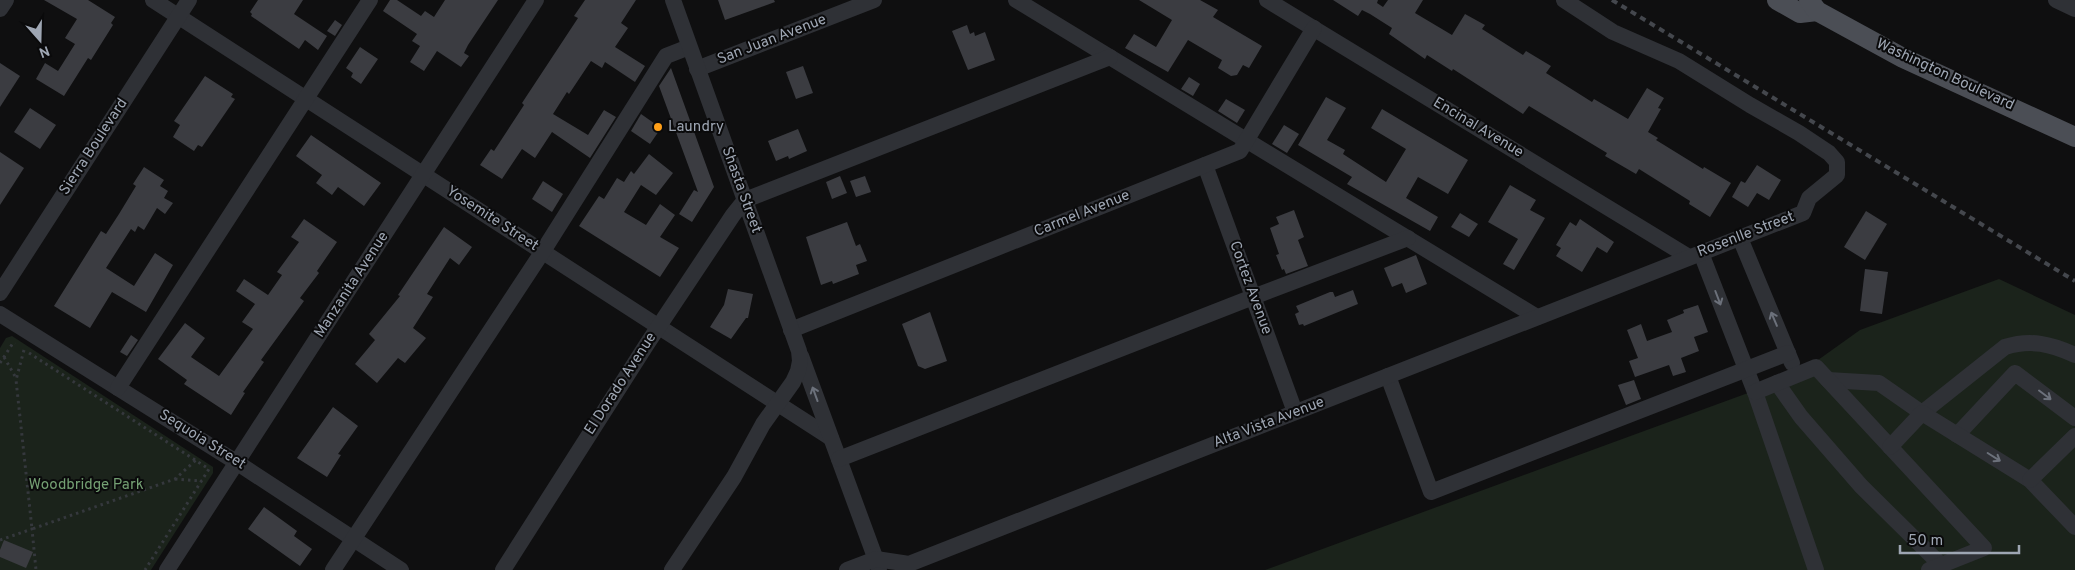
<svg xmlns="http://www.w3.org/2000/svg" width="2075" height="570" font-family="Overpass,sans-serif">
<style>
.green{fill:#1b231b}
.building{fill:#3b3c41}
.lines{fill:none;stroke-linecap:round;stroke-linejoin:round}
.path{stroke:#35383d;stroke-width:3;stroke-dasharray:2.5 4;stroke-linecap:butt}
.minor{stroke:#2f3136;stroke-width:16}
.major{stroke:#4b4e55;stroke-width:20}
.rail{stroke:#44474d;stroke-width:4;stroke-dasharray:6 5;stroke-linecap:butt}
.oneway{stroke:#6c717b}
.poi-dot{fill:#ff9f18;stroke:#0a0a0b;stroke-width:2}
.labels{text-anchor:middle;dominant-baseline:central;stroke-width:4;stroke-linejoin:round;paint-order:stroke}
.street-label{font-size:15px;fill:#9ea6b3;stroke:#0a0a0b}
.poi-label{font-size:15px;fill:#9ea6b3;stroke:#0a0a0b;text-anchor:start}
.park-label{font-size:15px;fill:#74a073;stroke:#0a0a0b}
</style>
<rect width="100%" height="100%" fill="#0f0f10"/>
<g class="green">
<polygon points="1999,279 2075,315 2075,570 1265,570 1797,375 1860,330"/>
<polygon points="12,336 213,467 213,473 151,570 0,570 0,348 6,338"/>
</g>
<g class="building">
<polygon points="44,0 88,0 115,17 111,23 113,25 91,60 88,58 64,96 36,79 45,63 58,71 75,44 65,38 77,19"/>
<polygon points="258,0 303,0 294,14 327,36 318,50 305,40 299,49 251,16 252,14 250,12"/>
<polygon points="390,0 397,0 421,16 425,11 434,17 445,0 498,0 468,45 464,53 469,56 461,67 437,51 424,71 410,62 420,46 412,41 417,34 383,11"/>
<polygon points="585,0 636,0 621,23 628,28 615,47 645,66 635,82 605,62 602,68 591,61 569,94 567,92 553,114 588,135 604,110 616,117 590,158 552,132 535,158 522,149 502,179 480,165 491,149 494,151 524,105 522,103 578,18 574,16"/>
<polygon points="718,0 774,0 775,2 725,20"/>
<polygon points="1139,0 1200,0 1218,10 1213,17 1262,46 1249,68 1243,65 1237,75 1231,76 1218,68 1222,60 1188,40 1168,72 1125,48 1134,34 1156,47 1172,20"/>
<polygon points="1333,0 1378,0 1377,3 1383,7 1388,0 1423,0 1415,13 1452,35 1465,14 1485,25 1482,29 1523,55 1526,51 1551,66 1546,73 1592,102 1594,99 1628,119 1647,88 1664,98 1658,108 1661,109 1648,132 1658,138 1656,140 1703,169 1704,167 1731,183 1710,217 1689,204 1690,201 1639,169 1636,174 1605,156 1607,153 1529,106 1523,114 1453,69 1452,71 1427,55 1425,59 1389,34 1392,28 1370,14 1362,10 1358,16"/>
<polygon points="335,20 342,25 335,36 327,31"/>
<polygon points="967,25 970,34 974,32 975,36 985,32 995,60 968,70 952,31"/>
<polygon points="360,47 378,59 361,84 351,77 353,73 346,68"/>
<polygon points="0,63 20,76 0,107"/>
<polygon points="803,66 813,93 796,99 786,72"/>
<polygon points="671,68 714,187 692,222 679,214 694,190 698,192 659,86"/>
<polygon points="205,76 233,94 231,97 235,99 202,147 198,145 194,151 173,137 180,125 174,121"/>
<polygon points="1189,77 1200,84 1193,96 1181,89"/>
<polygon points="1326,97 1346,108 1327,140 1345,150 1343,154 1386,182 1406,149 1371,128 1382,109 1468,160 1448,194 1418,177 1406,198 1438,217 1430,231 1347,184 1352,177 1298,145"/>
<polygon points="1226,99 1245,110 1237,123 1218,111"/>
<polygon points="30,108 56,125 40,149 14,132"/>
<polygon points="641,114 661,128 650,144 631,131"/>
<polygon points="1284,125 1299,134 1287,153 1272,144"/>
<polygon points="798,129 807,151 789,159 788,156 776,161 768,141"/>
<polygon points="311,135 381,183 364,206 338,187 332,195 316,183 322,175 296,156"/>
<polygon points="0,152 24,168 0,205"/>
<polygon points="649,154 673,173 656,195 641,185 624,212 646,225 660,204 675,215 660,237 679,248 660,277 579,226 599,196 604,199 617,178 624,182 631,171 634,174"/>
<polygon points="1757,165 1781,180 1769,200 1757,193 1748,207 1732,197 1741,181 1745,183"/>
<polygon points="144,167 164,180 160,186 168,191 164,198 173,203 165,214 157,208 144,230 138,226 135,232 131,229 106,268 134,286 155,253 173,265 146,312 112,292 90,328 54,306 101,231 106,234 119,214 136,186 133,184"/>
<polygon points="840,176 847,193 832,199 826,182"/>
<polygon points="865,176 871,192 856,197 850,181"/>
<polygon points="543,181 563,194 552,212 532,199"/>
<polygon points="1510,185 1536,200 1530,210 1545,218 1514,270 1503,264 1518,239 1488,222"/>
<polygon points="1294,210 1304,237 1298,240 1308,266 1286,274 1284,269 1282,270 1276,255 1279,254 1270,228 1279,224 1276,217"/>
<polygon points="1866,211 1887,224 1865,260 1844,247"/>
<polygon points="1460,213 1478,224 1469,237 1451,227"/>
<polygon points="304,219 337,242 317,271 319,273 300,298 304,301 261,360 264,362 243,392 245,393 231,415 184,384 187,380 158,359 185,323 205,338 191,357 219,376 253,329 242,322 255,304 236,291 244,279 268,295 282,275 277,272 299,242 291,237"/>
<polygon points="1580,219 1614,242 1607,253 1597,247 1582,272 1556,256 1561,248 1556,245 1570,222 1576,226"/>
<polygon points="847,222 856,246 860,244 867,261 856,265 859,274 833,284 832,281 821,285 806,237"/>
<polygon points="444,227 472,247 459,265 450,258 427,294 433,297 413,328 426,338 405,363 398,358 377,383 355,364 375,340 369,334 400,296 398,295"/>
<polygon points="1416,255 1427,284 1406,293 1402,283 1392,287 1384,268"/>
<polygon points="1865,269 1888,272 1882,314 1860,311"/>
<polygon points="728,289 753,294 748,318 746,318 731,339 710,327 724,305"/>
<polygon points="1353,290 1358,304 1304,326 1303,324 1299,325 1295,314 1299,312 1296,306 1330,292 1333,292 1335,297"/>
<polygon points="1698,305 1708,332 1694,337 1699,351 1681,358 1686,372 1673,376 1669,365 1635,377 1629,361 1638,358 1627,330 1641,324 1647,341 1672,332 1667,320 1684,313 1683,310"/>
<polygon points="930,312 947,361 925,369 918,366 902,324"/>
<polygon points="131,335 138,340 127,356 120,352"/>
<polygon points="1634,380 1641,399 1626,405 1618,385"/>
<polygon points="333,407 358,426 338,454 341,455 327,477 297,458"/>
<polygon points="264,507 297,531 294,536 312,549 300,566 248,529"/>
<polygon points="4,540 33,552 26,568 0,557 0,550"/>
</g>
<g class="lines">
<g class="path">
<polyline points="24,350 16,380 32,529 175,479 196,460"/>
<polyline points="29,353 209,469 145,570"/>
<polyline points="4,357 16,378"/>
<polyline points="0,363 13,343 15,344"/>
<polyline points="175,479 202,481"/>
<polyline points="0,540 32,529 36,570"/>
</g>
<g class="minor">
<polyline points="153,0 831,438"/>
<polyline points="1016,0 1537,317"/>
<polyline points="1267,0 1689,257"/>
<polyline points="2056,0 2075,9"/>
<polyline points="0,9 6,0"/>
<polyline points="697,69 874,0"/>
<polyline points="1205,165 1295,412"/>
<polyline points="1740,238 1792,363"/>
<polyline points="1701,253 1755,392 1816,570"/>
<polyline points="0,293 189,0"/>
<polyline points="0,314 236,462 401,570"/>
<polyline points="791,330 1240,151 1314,28"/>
<polyline points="801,356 879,568"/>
<polyline points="1388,376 1431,492 1788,353"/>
<path d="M1828,380l51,3 43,30 83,-66c26,-8 46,-3 70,8"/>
<polyline points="1777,383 1801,417 1861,486 1941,565"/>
<polyline points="118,388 370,0"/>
<polyline points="1755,392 1816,367 1984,548 1929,570"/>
<polyline points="1957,435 2015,373 2075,418"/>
<polyline points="1890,447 1922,413 2030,480 2075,527"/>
<polyline points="839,459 1253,297 1408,238"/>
<polyline points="2030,480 2075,436"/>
<polyline points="167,570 536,0"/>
<polyline points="333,570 543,251 666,56 689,47"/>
<polyline points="503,570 647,344 733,215 745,200 1110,57"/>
<polyline points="672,570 734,477 763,424 793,382 798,371 800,361 799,351 673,0"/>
<polyline points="847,570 876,559 909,564 1803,213 1809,198 1837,175 1837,162 1829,153 1799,133 1750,105 1679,61 1613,32 1564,0"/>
</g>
<g class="major">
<polyline points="1777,0 1800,13 1817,11"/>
<polyline points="1809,0 1817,11 1903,58 2075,137"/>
</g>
<polyline class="rail" points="1612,0 2075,281"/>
</g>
<defs><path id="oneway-shaft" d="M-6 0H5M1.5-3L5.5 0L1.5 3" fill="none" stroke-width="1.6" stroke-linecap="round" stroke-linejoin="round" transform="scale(1.25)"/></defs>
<g class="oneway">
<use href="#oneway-shaft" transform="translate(1718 298) rotate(69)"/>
<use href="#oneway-shaft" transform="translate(1774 319) rotate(-113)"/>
<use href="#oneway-shaft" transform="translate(815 394) rotate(-110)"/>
<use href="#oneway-shaft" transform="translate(2045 395) rotate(37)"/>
<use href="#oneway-shaft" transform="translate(1994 457) rotate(32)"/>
</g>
<circle class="poi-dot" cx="658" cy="127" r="5"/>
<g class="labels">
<g class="street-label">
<text transform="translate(772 40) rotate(-21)">San Juan Avenue</text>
<text transform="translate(1945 75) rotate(25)">Washington Boulevard</text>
<text transform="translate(1478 128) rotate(31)">Encinal Avenue</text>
<text transform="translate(94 147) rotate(-57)">Sierra Boulevard</text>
<text transform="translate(741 190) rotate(70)">Shasta Street</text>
<text transform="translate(1082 214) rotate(-22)">Carmel Avenue</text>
<text transform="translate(492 219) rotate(33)">Yosemite Street</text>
<text transform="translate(1746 235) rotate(-21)">Rosenlle Street</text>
<text transform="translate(352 285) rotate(-57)">Manzanita Avenue</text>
<text transform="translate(1250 288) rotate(70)">Cortez Avenue</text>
<text transform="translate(621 384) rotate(-57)">El Dorado Avenue</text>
<text transform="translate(1269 423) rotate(-21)">Alta Vista Avenue</text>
<text transform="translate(202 440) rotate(32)">Sequoia Street</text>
</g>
<g class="poi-label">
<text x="668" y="127">Laundry</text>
</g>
<g class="park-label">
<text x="86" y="485">Woodbridge Park</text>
</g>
</g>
<g transform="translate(40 40) rotate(160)" stroke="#0a0a0b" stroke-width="4" paint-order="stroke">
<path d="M0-4L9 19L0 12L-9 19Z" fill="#9ea6b3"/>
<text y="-8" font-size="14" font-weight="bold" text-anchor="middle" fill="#9ea6b3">N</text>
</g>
<path d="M1900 545v8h119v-8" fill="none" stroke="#9ea6b3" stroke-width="2.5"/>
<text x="1908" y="545" font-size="15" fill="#9ea6b3" stroke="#0a0a0b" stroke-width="4" paint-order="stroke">50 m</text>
</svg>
